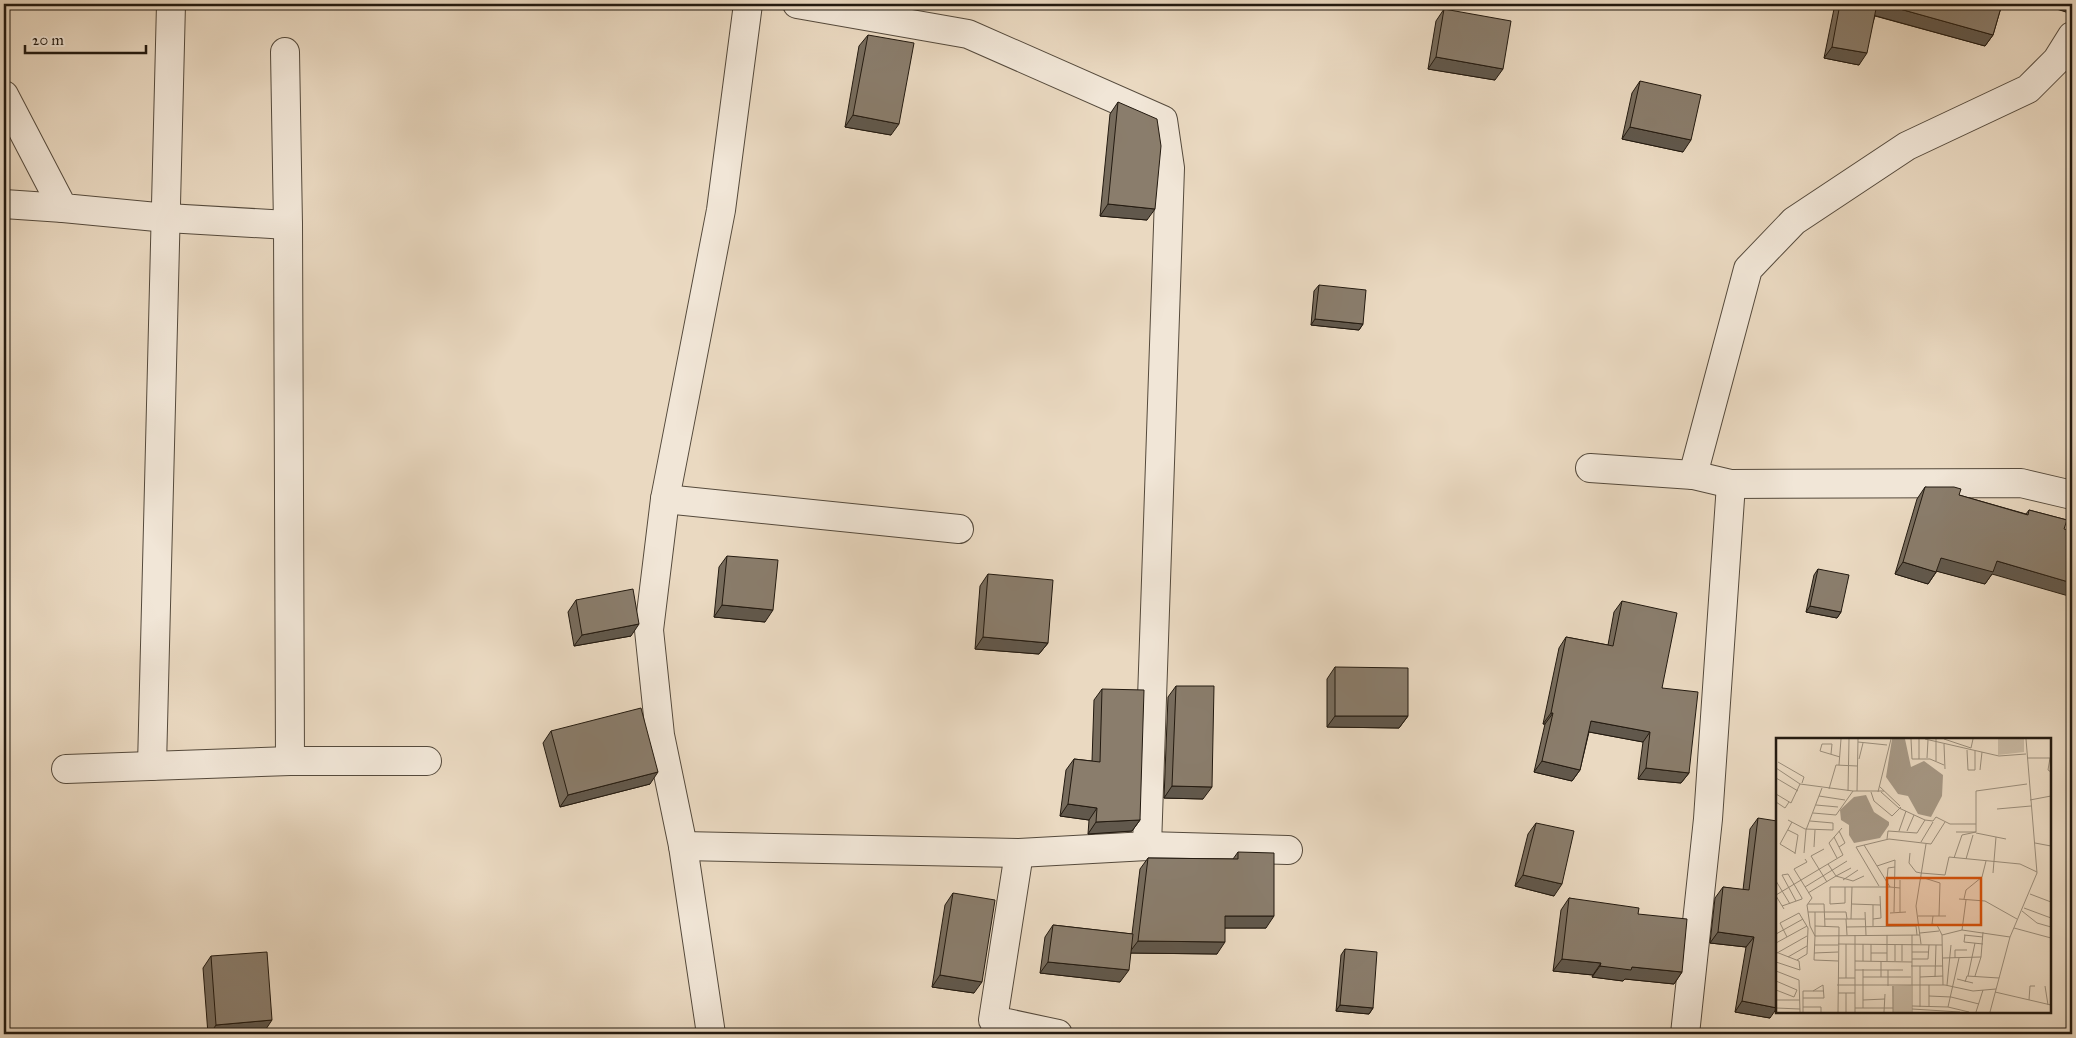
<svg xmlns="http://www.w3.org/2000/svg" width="2076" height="1038" font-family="'IM FELL Great Primer',serif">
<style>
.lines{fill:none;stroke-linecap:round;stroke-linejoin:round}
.street-casing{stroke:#554a3c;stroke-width:30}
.street{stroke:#f1e6d7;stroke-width:28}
.wall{fill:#776c5d;stroke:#231a10}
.shaded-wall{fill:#61584c;stroke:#231a10}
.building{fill:#8a7d6c;stroke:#231a10}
.inset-road{fill:none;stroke:#9a8d7a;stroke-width:1}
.view{fill:#d4530c;fill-opacity:0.15;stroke:#d4530c;stroke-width:2.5}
.inset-edge{fill:none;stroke:#231a10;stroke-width:2.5}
</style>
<rect width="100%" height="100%" fill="#ead9c1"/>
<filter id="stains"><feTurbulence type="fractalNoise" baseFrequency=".004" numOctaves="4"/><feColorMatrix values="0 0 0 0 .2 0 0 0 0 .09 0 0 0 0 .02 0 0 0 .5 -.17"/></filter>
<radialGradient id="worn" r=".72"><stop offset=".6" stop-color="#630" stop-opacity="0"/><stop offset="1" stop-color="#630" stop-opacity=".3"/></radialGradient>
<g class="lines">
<g class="street-casing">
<g id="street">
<polyline points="797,4 968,34 1163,120 1170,168 1147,846"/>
<polyline points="285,52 288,225 290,761"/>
<polyline points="4,95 63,208 167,218 288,225"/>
<polyline points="4,204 63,208"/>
<polyline points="1590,468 1693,475 1731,484 2021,483 2072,495"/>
<polyline points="1693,475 1748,269 1794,221 1907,146 2028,89 2057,60 2072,36"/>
<polyline points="665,499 959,529"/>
<polyline points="152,766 171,4"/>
<polyline points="66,769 290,761 427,761"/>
<polyline points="683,846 1019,853 1147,846 1288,850"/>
<polyline points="1019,853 993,1020 1058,1034"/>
<polyline points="711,1034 683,846 660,735 649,630 665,499 721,210 748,4"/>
<polyline points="1685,1034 1708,819 1731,484"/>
</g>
</g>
<use href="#street" class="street"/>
</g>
<g class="wall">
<polygon points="1835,4 2002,4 1993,35 1985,46 1875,16 1859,65 1824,58"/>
<polygon points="1444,9 1495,80 1428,69 1436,21"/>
<polygon points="868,35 891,135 845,127 859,46"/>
<polygon points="1640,81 1683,152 1622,139 1632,93"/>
<polygon points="1118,102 1147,220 1100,216 1110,114"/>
<polygon points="1319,285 1363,324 1359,330 1311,325 1314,291"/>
<polygon points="1925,487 1959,495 2026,514 2029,510 2067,520 1992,574 1985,584 1937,571 1928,584 1895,574 1917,499"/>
<polygon points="727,556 765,622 714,617 719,567"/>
<polygon points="1818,569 1841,612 1837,618 1806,612 1814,575"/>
<polygon points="988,574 1048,643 1039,654 975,649 980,586"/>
<polygon points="576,600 631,636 574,646 568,612"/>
<polygon points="1622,601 1662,688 1689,773 1681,783 1638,779 1643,742 1589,732 1580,770 1572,781 1534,772 1545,724 1543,724 1559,648 1566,637 1608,645 1614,612"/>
<polygon points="1335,667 1408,716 1399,728 1327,727 1327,679"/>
<polygon points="1176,686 1203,799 1164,798 1168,697"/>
<polygon points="1102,689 1140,820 1132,831 1088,834 1089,820 1060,816 1066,770 1074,759 1092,761 1094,700"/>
<polygon points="551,731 650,784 560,807 543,743"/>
<polygon points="1758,818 1770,1018 1735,1012 1746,947 1710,943 1715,898 1723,887 1743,890 1750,829"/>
<polygon points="1536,823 1554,896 1515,886 1528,834"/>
<polygon points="1238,852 1266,928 1225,928 1217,954 1131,953 1120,982 1040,973 1045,937 1053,925 1132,934 1140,869 1148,858 1233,859"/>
<polygon points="953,893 974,993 932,987 945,905"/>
<polygon points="1569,898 1638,914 1682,972 1674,984 1625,979 1623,981 1592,977 1593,975 1553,971 1561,910"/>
<polygon points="1345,949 1373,1008 1369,1014 1336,1011 1341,955"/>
<polygon points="211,956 264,1032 232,1034 208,1034 203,968"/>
</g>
<g class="shaded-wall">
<polygon points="1877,4 1882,4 1993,35 1985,46 1869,14"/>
<polygon points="2041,4 2072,4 2072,14"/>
<polygon points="1832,47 1867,53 1859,65 1824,58"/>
<polygon points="1436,57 1503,69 1495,80 1428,69"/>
<polygon points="853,115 899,124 891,135 845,127"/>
<polygon points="1630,127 1691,140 1683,152 1622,139"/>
<polygon points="1108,204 1155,209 1147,220 1100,216"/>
<polygon points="1315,319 1363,324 1359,330 1311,325"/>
<polygon points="1941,558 1997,561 2072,583 2072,597 1992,574 1985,584 1932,570"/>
<polygon points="1903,562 1936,572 1928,584 1895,574"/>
<polygon points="722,605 773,610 765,622 714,617"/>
<polygon points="1810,606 1841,612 1837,618 1806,612"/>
<polygon points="639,624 631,636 574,646 582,635"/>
<polygon points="983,637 1048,643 1039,654 975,649"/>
<polygon points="1551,713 1553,713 1545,724 1543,724"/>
<polygon points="1335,716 1408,716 1399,728 1327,727"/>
<polygon points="1591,721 1650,732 1643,742 1584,731"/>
<polygon points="1542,761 1580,770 1572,781 1534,772"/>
<polygon points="1646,768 1689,773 1681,783 1638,779"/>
<polygon points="658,772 650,784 560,807 568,795"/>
<polygon points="1172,786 1212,787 1203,799 1164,798"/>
<polygon points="1068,804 1097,808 1089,820 1060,816"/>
<polygon points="1140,820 1132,831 1088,834 1096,822"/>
<polygon points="1523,875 1562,884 1554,896 1515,886"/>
<polygon points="1225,916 1274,916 1266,928 1217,928"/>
<polygon points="1718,932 1754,937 1746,947 1710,943"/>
<polygon points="1138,941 1225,942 1217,954 1129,953"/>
<polygon points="1562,959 1601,963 1593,975 1553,971"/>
<polygon points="1048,962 1129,970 1120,982 1040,973"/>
<polygon points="1600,966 1632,967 1682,972 1674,984 1625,979 1623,981 1592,977"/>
<polygon points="940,975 982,982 974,993 932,987"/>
<polygon points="1742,1001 1777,1008 1770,1018 1735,1012"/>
<polygon points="1340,1005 1373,1008 1369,1014 1336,1011"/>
<polygon points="272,1020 264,1032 232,1034 210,1034 216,1025"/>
</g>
<g class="building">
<polygon points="1840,4 1877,4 1867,53 1832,47"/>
<polygon points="1882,4 2002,4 1993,35"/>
<polygon points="1444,9 1511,21 1503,69 1436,57"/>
<polygon points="868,35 914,43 899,124 853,115"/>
<polygon points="1640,81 1701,95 1691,140 1630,127"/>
<polygon points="1118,102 1157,119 1161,146 1155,209 1108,204"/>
<polygon points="1319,285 1366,290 1363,324 1315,319"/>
<polygon points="1925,487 1954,487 1961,489 1959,495 2028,515 2029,510 2067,520 2064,529 2072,531 2072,583 1997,561 1993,572 1941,558 1936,572 1903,562"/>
<polygon points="727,556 778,560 773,610 722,605"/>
<polygon points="1818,569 1849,575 1841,612 1810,606"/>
<polygon points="988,574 1053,580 1048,643 983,637"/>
<polygon points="633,589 639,624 582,635 576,600"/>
<polygon points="1622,601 1677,613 1662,688 1698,692 1689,773 1646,768 1650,732 1591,721 1580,770 1542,761 1553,713 1551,713 1566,637 1613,646"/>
<polygon points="1335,667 1408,668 1408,716 1335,716"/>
<polygon points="1176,686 1214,686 1212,787 1172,786"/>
<polygon points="1102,689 1144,690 1140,820 1096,822 1097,808 1068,804 1074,759 1100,762"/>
<polygon points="641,708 658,772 568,795 551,731"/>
<polygon points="1758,818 1777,821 1777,1008 1742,1001 1754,937 1718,932 1723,887 1749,890"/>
<polygon points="1536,823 1574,831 1562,884 1523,875"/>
<polygon points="1238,852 1274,853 1274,916 1225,916 1225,942 1138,941 1148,858 1238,859"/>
<polygon points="953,893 995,900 982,982 940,975"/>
<polygon points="1569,898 1639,908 1638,914 1687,919 1682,972 1632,967 1631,970 1600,966 1601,963 1562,959"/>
<polygon points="1053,925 1133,934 1129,970 1048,962"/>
<polygon points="1345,949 1377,952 1373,1008 1340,1005"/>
<polygon points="267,952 272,1020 216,1025 211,956"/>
</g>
<g transform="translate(1776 738)">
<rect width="275" height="275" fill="#ead9c1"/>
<path d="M222,1h26v13l-26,3zM135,247v27h-18l-1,-26z" fill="#c8b9a3"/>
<path d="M116,1h13l6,28 13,-6 19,14 -1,21 -11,21 -13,-3 -10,-18 -10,-2 -12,-17zM90,57l8,17 15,10v3l-9,13 -26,5 -5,-8v-10l-8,-5 -1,-10 14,-13z" fill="#a69885"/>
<path class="inset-road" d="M135,1l1,20h18l14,6M143,1v20M149,1l74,17 27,-2M168,1l27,9 2,-9M82,4l29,3M168,6l1,25M191,12l1,20h7v-19M55,16l1,-10h-10l-2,7 20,6M151,20l1,-18M251,20h24M274,20l-2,12 3,2M83,21l4,-16M160,23v-22M2,24l26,15 -2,6M63,27l2,-26M0,30l24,16 -9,19 -15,-9M204,32l2,-18M0,40l22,13M24,46l53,7h31M103,48l21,20M53,51l7,-24 21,1M72,53l1,-52M81,53l1,-52M95,54l3,9 18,15 9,-9M102,54l13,-53M105,54l18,16 26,12 8,1 3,-4 14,7h26M43,58l26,4M254,62l21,-4M0,64l9,6 4,-6M40,67l22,2M221,71l34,-3M37,75l23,2 17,-24M12,82l17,9 28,1v-7l-23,-2M16,84l-12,22 15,9M12,92l10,5 -3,19M63,93l6,12 -6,4M123,93l7,-20M131,93l7,-16M180,94h20M200,94v-41l51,-7M200,95l20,4M111,101l1,-8 29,2 8,-13M145,104l12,-20M259,105l16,3M88,107l26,42 10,1M38,109l1,-17M48,111l-13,7 16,26M28,115l2,-23 16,-42M134,115l-1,10 7,9 5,1 24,2 4,-18 71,7 17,8M61,120l-8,-15 13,-15M178,120l8,-23 14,-3M29,121l2,3 -13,7 18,29 -5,7 3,21 5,10 -1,24 24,1M190,121l7,-24M101,128l18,-6 -1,52M75,130l-15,8 17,5 11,-5M217,135l3,-36 10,2M145,139l19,6 -1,33M67,142l15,-10M111,142l1,-12 7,-1M124,142v32M0,143l14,23M103,148l-23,-39 33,-8 42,5 14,-22M29,149l42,-26M69,149v16l-15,1v-17h60M32,155l28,-17 -8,-12M254,156l21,8M0,157l67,-40 -9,-18M0,158l8,13M183,161l26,2 32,18M188,161l2,-9 16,-13 4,-16M32,166h16l1,23M76,166l28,1M97,167v21M6,168l20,-7v-1l-14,-24 -6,1 14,26M248,170l27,10M246,173l15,12 14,4M32,174h38l1,7M39,174v24l105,-1M89,174l1,23M114,175l16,-1M142,178h28M157,178l-1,8 5,1 5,10M49,181h40M70,181l1,16M75,181l1,-32M97,181l8,-1 -1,-22M39,188l24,1 -1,85M70,189l70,-1 1,9M238,190l37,10M186,192l48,7M144,195l19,-2M0,196l27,-15M188,197l19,2M189,197l-1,7 19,2M11,199l-7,-14 19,-10 9,15 -1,26 -10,6M0,205l31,-17M62,206l104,1M87,206v17M145,206l-5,-38 10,-62M39,207h23M119,207v16M0,214l23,9 1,9 -24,-8M136,214h17M1,215l30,-17M38,215l24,-1M95,215h16M12,219l19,-11M167,220l38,-1M179,220v-8h12M136,221h16l1,-14M79,223l57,1M95,223v-17M111,223v-26M126,223v-17M135,228h32M144,228v41M79,232h48M112,232v16M0,233l23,9 1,32M192,238l7,-33M199,238l6,-19 2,-25M87,239h48M105,239v-16M144,239l23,-1M159,239l1,-32M62,240h17M70,240v-34M181,241l16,4M0,243l21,9 -3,7 -18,-7M189,244l2,-6 32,2M61,247h108l28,6 23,-2M167,247l-1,-50 20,-5 4,-30M171,247l4,-40M117,248v26M269,248l3,19M219,254l56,13M62,255h17M70,255v19M153,258l22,1 28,7M27,260h21l-1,-13 -10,6M0,262h24M87,262l22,-1M253,262l1,-14h5M136,268l36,1 21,5M27,269h18v5M153,269v-22M172,269l11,-49M0,270l24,1M79,270h38M87,270v-39M136,271l48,3M27,274v-21h21M79,274v-77M108,274l1,-18M136,274v-77M200,274l7,-22M214,274l20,-75 27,-64 -11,-134"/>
<path class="view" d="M111,140h94v47h-94z"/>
<rect width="275" height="275" class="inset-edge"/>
</g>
<rect width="2076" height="1038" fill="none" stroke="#ead9c1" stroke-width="20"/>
<rect x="5" y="5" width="2066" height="1028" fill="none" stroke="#231a10" stroke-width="2.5"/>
<rect x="10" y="10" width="2056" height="1018" fill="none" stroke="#231a10"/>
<path d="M25 45v8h121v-8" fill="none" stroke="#231a10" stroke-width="2.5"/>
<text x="32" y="45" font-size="15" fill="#231a10" stroke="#f1e6d7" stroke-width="4" paint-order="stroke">20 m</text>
<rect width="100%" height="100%" filter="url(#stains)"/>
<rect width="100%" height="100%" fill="url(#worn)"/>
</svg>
